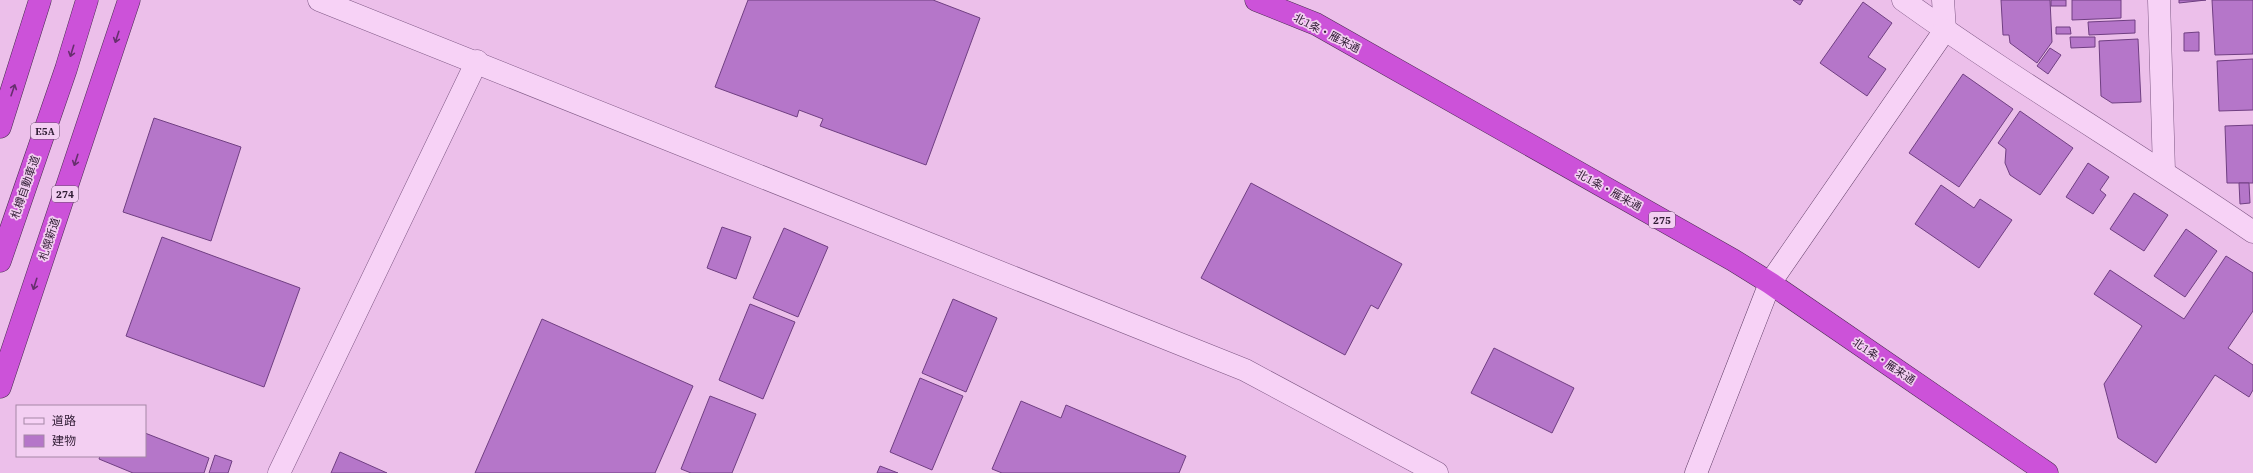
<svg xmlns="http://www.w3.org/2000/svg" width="2253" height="473" font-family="'IBM Plex Serif','Noto Sans JP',serif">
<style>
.building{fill:#b576c9;stroke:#703f82}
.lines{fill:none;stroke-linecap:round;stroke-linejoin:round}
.street-casing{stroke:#7e5884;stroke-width:23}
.secondary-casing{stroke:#5f3c65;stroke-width:23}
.highway-casing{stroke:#4a2d51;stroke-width:23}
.street{stroke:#f7d2f6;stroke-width:22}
.secondary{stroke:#f7d2f6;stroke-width:22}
.highway{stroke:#cc52d9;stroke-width:22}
.oneway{stroke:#672f6e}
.labels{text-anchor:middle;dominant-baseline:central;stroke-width:3.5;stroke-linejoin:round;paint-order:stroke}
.shield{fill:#f3cff2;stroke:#6a526d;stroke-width:1}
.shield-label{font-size:10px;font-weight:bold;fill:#301c34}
.street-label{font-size:11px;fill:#301c34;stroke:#f3cff2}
</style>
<rect width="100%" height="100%" fill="#ecbfea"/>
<g class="building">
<polygon points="748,0 933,0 980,18 926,165 820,126 823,119 799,110 797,117 715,87"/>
<polygon points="1793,0 1803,0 1800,5"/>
<polygon points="2001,0 2050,0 2052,42 2037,63 2010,43 2009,35 2003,35"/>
<rect x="2051" y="0" width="15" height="6"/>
<polygon points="2072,0 2121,0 2121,18 2072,20"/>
<polygon points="2179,0 2206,0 2179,3"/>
<polygon points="2212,0 2253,0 2253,54 2215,55"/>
<polygon points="1863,2 1892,23 1868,57 1886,69 1867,96 1820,63"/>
<polygon points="2135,20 2135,33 2089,35 2088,22"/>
<polygon points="2056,27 2070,27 2071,34 2056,34"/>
<polygon points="2199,32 2199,51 2184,51 2184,33"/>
<polygon points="2070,37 2095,37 2095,47 2071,48"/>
<polygon points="2138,39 2141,102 2112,103 2101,96 2099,41"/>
<polygon points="2050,48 2061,55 2048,74 2037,66"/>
<polygon points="2253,59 2253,110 2219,111 2217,61"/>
<polygon points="1963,74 2013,109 1959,187 1909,153"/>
<polygon points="2020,111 2073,148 2040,195 2010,175 2005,163 2006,149 1998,143"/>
<polygon points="154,118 241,147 211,241 123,212"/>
<polygon points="2253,125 2253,183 2227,183 2225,126"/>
<polygon points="2088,163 2109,177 2100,190 2106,195 2093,214 2066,197"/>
<polygon points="1251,183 1402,264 1378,309 1371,305 1345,355 1201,278"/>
<polygon points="2239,183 2249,183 2250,203 2240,204"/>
<polygon points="1941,185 1974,208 1980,199 2012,220 1979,268 1915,224"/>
<polygon points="2134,193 2168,215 2144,251 2110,229"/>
<polygon points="722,227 751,237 736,279 707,268"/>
<polygon points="784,228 828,247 798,317 753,298"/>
<polygon points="2186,229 2217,251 2185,297 2154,276"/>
<polygon points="162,237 300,288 264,387 126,336"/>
<polygon points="2226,256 2253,273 2253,311 2228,348 2253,365 2253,390 2249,397 2215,375 2156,463 2118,438 2104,384 2142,326 2094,294 2110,270 2184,319"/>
<polygon points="953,299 997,318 966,392 922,373"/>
<polygon points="750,304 795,322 763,399 719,380"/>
<polygon points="542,319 693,386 655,473 475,473"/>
<polygon points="1494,348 1574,388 1552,433 1471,393"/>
<polygon points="920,378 963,396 932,470 890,452"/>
<polygon points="710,396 756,414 732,473 691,473 681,469"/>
<polygon points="1021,401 1061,418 1066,405 1186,456 1179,473 1002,473 992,469"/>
<polygon points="145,433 209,458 204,473 133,473 99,459 100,456 145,456"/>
<polygon points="340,452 387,473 331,473"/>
<polygon points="215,455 232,461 228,473 209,473"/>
<polygon points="880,466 898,473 877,473"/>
</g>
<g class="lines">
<g class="street-casing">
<g id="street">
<polyline points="319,0 1245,370 1437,473"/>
<path d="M1903,0c114,82 235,153 350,232"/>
<polyline points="1943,0 1945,30"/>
<polyline points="2159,0 2164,171"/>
<polyline points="279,473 477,61"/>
</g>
</g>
<g class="secondary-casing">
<polyline id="secondary" points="1696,473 1770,283 1945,30"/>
</g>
<g class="highway-casing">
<g id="highway">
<polyline points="1256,0 1316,24 1733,260 1770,283 2047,473"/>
<polyline points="0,127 40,0"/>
<polyline points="0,261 66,69 87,0"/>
<polyline points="0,387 129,0"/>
</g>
</g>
<use href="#street" class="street"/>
<use href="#secondary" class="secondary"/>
<use href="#highway" class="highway"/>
</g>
<defs><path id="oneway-shaft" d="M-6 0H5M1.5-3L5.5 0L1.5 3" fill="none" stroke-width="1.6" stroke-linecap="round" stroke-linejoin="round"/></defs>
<g class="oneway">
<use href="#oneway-shaft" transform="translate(117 37) rotate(108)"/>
<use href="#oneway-shaft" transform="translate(72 51) rotate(107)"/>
<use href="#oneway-shaft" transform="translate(13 90) rotate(-71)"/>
<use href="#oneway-shaft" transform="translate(76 160) rotate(108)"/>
<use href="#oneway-shaft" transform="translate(35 284) rotate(108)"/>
</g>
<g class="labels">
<g class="shield">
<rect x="31" y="123" width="28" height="16" rx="3"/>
<rect x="52" y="186" width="26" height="16" rx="3"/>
<rect x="1649" y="212" width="26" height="16" rx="3"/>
</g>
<g class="shield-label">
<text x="45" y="131">E5A</text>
<text x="65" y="194">274</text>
<text x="1662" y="220">275</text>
</g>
<g class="street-label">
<text transform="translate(1327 33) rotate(27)">北1条・雁来通</text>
<text transform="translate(25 187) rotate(-71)">札樽自動車道</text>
<text transform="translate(1609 190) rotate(29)">北1条・雁来通</text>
<text transform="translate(49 239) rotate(-72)">札幌新道</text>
<text transform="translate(1884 361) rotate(34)">北1条・雁来通</text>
</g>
</g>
<rect x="16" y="405" width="130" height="52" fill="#f3cff2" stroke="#a587a6"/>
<rect x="24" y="418" width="20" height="6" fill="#f7d2f6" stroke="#a587a6"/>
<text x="52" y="425" font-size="12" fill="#301c34">道路</text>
<rect x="24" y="435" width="20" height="12" fill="#b576c9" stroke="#a587a6"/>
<text x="52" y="445" font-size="12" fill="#301c34">建物</text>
</svg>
